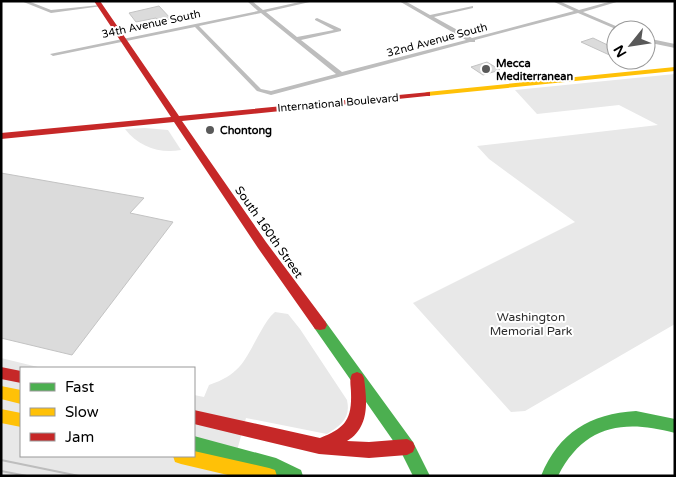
<svg xmlns="http://www.w3.org/2000/svg" width="676" height="477" font-family="'Varela Round',sans-serif">
<style>
.green{fill:#e8e8e8}
.building{fill:#dbdbdb;stroke:#c3c3c3}
.lines{fill:none;stroke-linecap:round;stroke-linejoin:round}
.street{fill:#bdbdbd;fill-rule:evenodd}
.fast{fill:#4caf50;fill-rule:evenodd}
.slow{fill:#ffc107;fill-rule:evenodd}
.jam{fill:#c62828;fill-rule:evenodd}
.tram{stroke:#bdbdbd;stroke-width:2}
.poi-dot{fill:#595959;stroke:#fff;stroke-width:2}
.labels{text-anchor:middle;dominant-baseline:central;stroke-width:4;stroke-linejoin:round;paint-order:stroke}
.far-street-label{font-size:11px;fill:#000;stroke:#fff}
.far-poi-label{font-size:11px;font-weight:bold;fill:#000;stroke:#fff;text-anchor:start}
.street-label{font-size:12px;fill:#000;stroke:#fff}
.park-label{font-size:12px;fill:#2c2c2c;stroke:#fff}
</style>
<rect width="100%" height="100%" fill="#fff"/>
<g class="green">
<polygon points="675,74 675,324 525,411 511,412 413,303 575,222 489,159 477,146 658,125 619,105 537,114 515,90"/>
<path d="M145,128l23,2 13,20c-21,4 -42,-3 -56,-21z"/>
<path d="M275,312l13,2 12,15 47,71c4,18 -6,25 -20,34l-81,-16 -16,58h-229v-118l41,10h-21v88h173v-61l10,2 5,-12c33,-11 36,-26 52,-54 4,-7 8,-14 14,-19z"/>
</g>
<g class="building">
<polygon points="159,6 171,19 158,21 156,18 136,22 129,13"/>
<polygon points="593,38 616,49 616,58 581,42"/>
<polygon points="487,62 500,70 483,75 471,67"/>
<polygon points="1,173 144,198 130,213 173,222 72,355 1,338"/>
</g>
<g class="lines">
<g class="street">
<polygon points="21,1 28,1 51,10 100,5 102,6 51,13"/>
<path d="M247,1h5l11,9 41,-9h10l-48,11 31,25 37,-7 -19,-10v-1l2,-1 24,11v2l-40,9 41,32 124,-32 -67,-39h6l25,14 43,-9v2l-39,9 38,21 102,-27 -22,-10h7l20,9 33,-9h8l-37,11 42,18h-7l-40,-17 -103,27v2h-5l-199,53 -14,-4 -62,-64 -142,29 -3,-2 208,-43zM261,13l75,61 -65,17 -10,-2 -62,-63z"/>
<polygon points="646,38 675,44 675,48 646,42"/>
</g>
<g class="fast">
<polygon points="320,320 325,321 413,442 430,476 413,476 401,452 315,329 313,325 315,321"/>
<path d="M636,411l39,8v14c-52,-14 -91,-8 -117,43h-17c18,-44 49,-62 95,-65z"/>
<polygon points="194,436 276,458 301,470 303,476 278,476 194,452"/>
</g>
<g class="slow">
<polygon points="675,67 675,71 427,96 423,94 427,92"/>
<polygon points="1,386 21,390 21,404 1,399"/>
<polygon points="1,409 21,413 21,427 1,423"/>
<polygon points="194,451 269,468 275,470 277,476 232,476 181,464 175,462 173,456 194,456"/>
</g>
<g class="jam">
<polygon points="94,1 100,1 179,116 430,92 430,96 427,96 182,121 266,242 325,321 327,325 325,329 320,330 315,329 258,248 174,122 1,139 1,133 171,117"/>
<polygon points="1,367 21,371 21,383 1,379"/>
<path d="M357,372l5,2 2,4c3,23 6,49 -17,63l22,1 38,-3 6,3 2,5 -2,5 -6,3 -38,3 -50,-4 -125,-30v-14l126,28c24,-10 32,-17 31,-45 0,-7 -2,-13 1,-19z"/>
</g>
<g class="tram">
<polyline points="1,460 79,476"/>
<polyline points="1,471 27,476"/>
</g>
</g>
<g class="poi-dot">
<circle cx="486" cy="69" r="5"/>
<circle cx="210" cy="130" r="5"/>
</g>
<g class="labels">
<g class="far-street-label">
<text transform="translate(151 24) rotate(-12)">34th Avenue South</text>
<text transform="translate(437 40) rotate(-15)">32nd Avenue South</text>
<text transform="translate(338 103) rotate(-5)">International Boulevard</text>
</g>
<g class="far-poi-label">
<text x="496" y="63">Mecca<tspan x="496" dy="13">Mediterranean</tspan></text>
<text x="220" y="130">Chontong</text>
</g>
<g class="street-label">
<text transform="translate(269 232) rotate(55)">South 160th Street</text>
</g>
<g class="park-label">
<text x="531" y="317">Washington<tspan x="531" dy="14">Memorial Park</tspan></text>
</g>
</g>
<rect width="676" height="477" fill="none" stroke="#000000" stroke-width="5"/>
<rect x="20" y="367" width="175" height="90" fill="#ffffff" stroke="#999999"/>
<rect x="30" y="383" width="25" height="8" fill="#4caf50" stroke="#999999"/>
<text x="65" y="392" font-size="15" fill="#000000">Fast</text>
<rect x="30" y="408" width="25" height="8" fill="#ffc107" stroke="#999999"/>
<text x="65" y="417" font-size="15" fill="#000000">Slow</text>
<rect x="30" y="433" width="25" height="8" fill="#c62828" stroke="#999999"/>
<text x="65" y="442" font-size="15" fill="#000000">Jam</text>
<g transform="translate(631 45) rotate(240)"><circle r="24" fill="#ffffff" stroke="#999999"/>
<path d="M0-4L9 19L0 12L-9 19Z" fill="#595959"/>
<text y="-8" font-size="14" font-weight="bold" text-anchor="middle" fill="#000000">N</text>
</g>
</svg>
